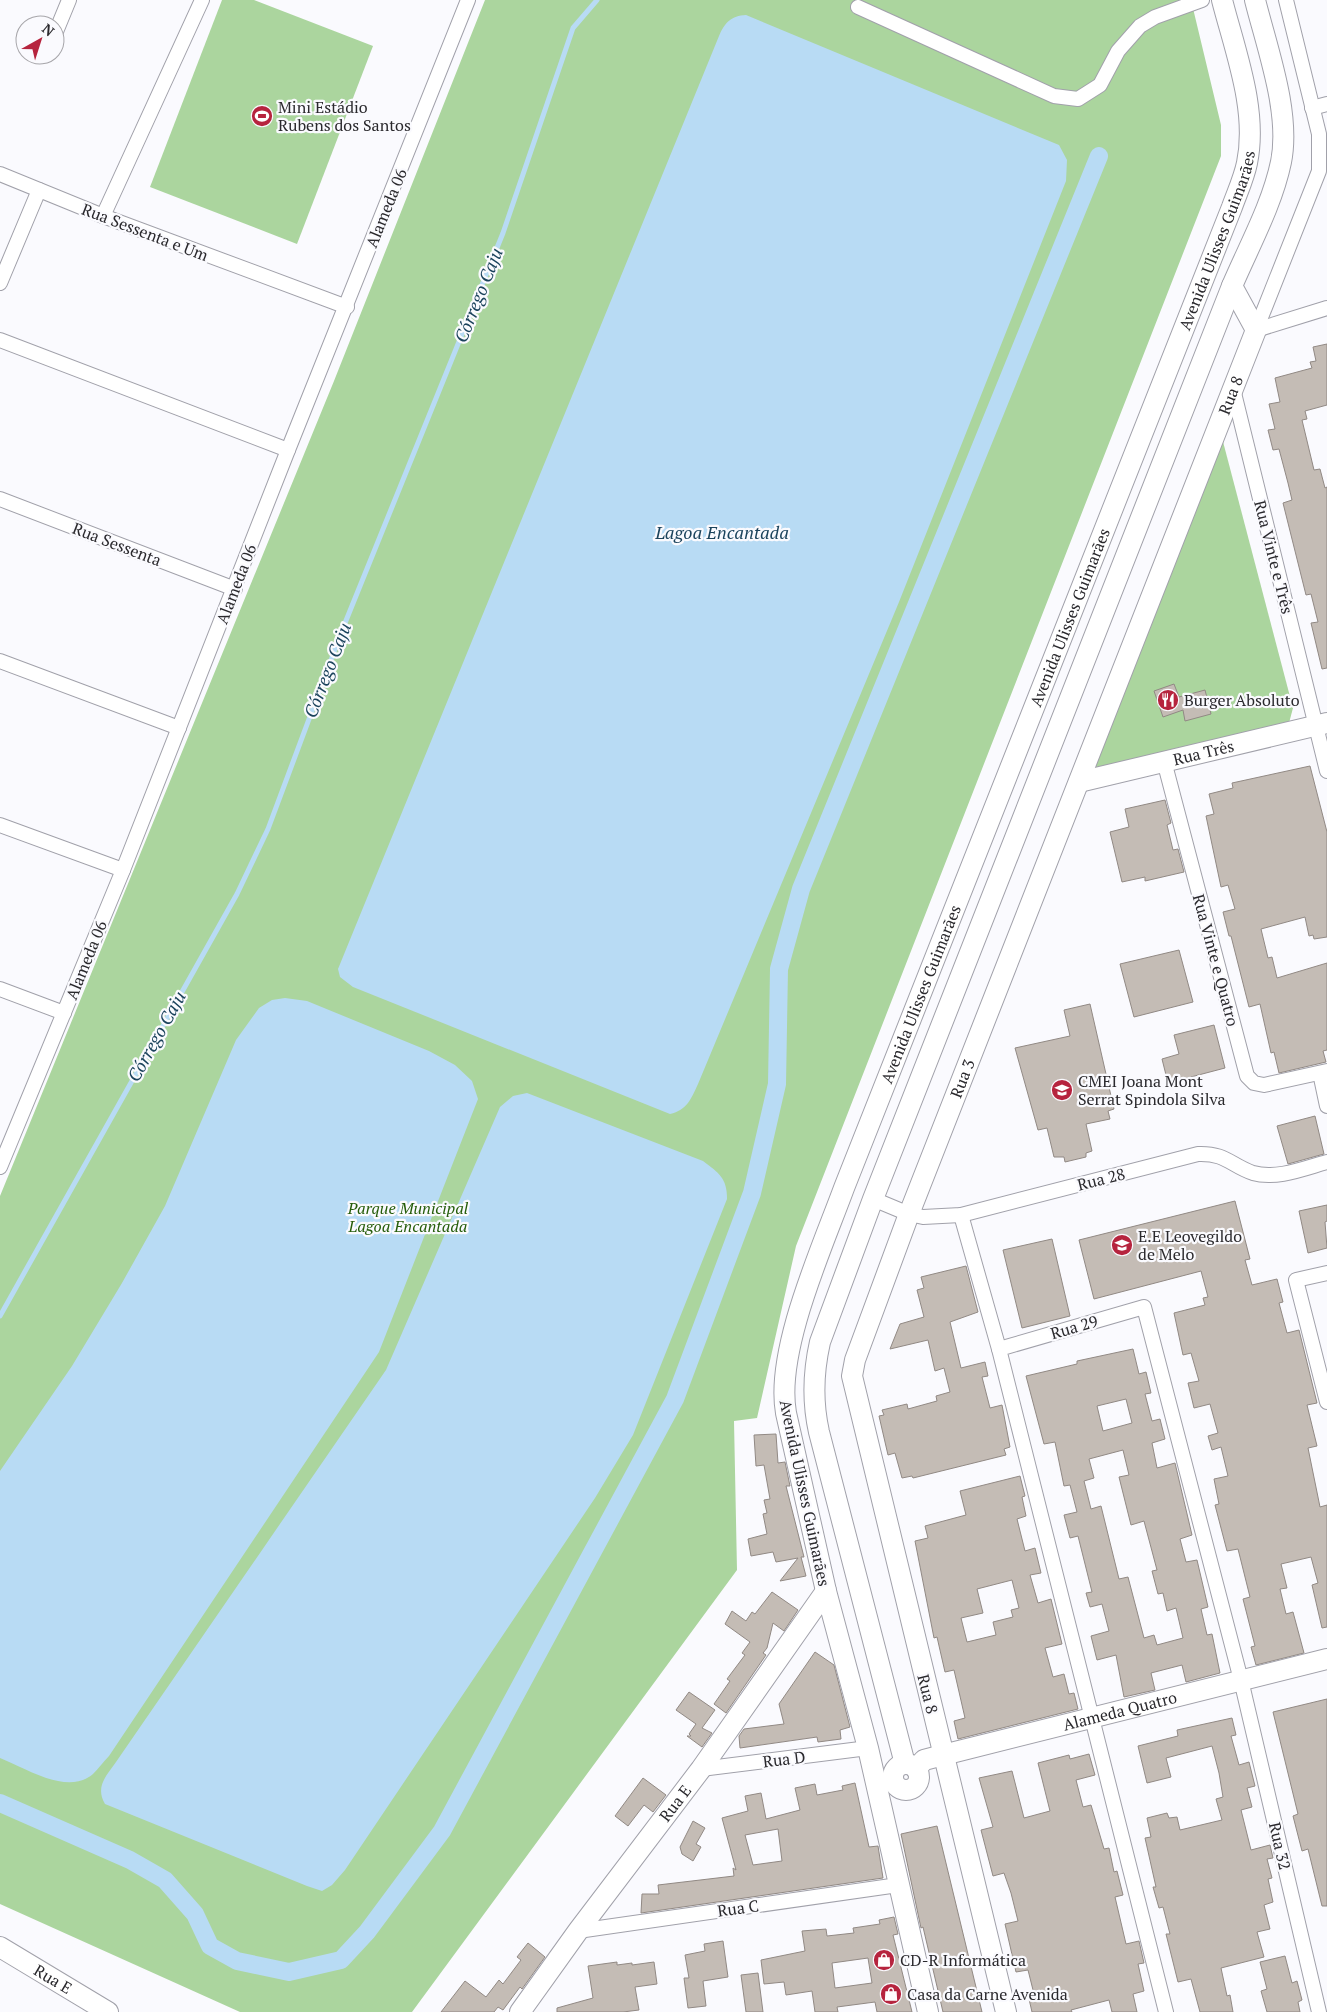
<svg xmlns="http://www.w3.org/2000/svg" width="1327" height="2012" font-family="'PT Serif',serif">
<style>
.green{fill:#abd59e}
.water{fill:#b8dbf4}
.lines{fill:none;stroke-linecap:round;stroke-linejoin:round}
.stream{stroke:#b8dbf4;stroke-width:5}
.canal{stroke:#b8dbf4;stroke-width:18}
.building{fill:#c4bcb5;stroke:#918984;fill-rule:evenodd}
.street-casing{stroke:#a1a1aa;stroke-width:16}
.secondary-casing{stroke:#a1a1aa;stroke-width:22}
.street{stroke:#fff;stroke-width:14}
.secondary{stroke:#fff;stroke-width:20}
.labels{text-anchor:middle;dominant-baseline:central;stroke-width:4.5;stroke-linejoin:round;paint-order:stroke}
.poi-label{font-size:16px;fill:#2a292d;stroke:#fafafe;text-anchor:start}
.street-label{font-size:16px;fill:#2a292d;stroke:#fafafe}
.park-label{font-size:16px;font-style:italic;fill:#255d0a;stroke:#fafafe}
.water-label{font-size:18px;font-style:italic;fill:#1b435c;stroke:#fafafe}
</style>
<rect width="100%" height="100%" fill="#fafafe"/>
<g class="green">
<polygon points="222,0 254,0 373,46 297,244 150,187"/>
<polygon points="485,0 1191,0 1221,125 1221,156 796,1246 757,1418 734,1421 737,1570 412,2012 240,2012 0,1904 0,1196 334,381"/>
<polygon points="1221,434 1293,708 1289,723 1094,771"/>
</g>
<g class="water">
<path d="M746,15l313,130 8,15 -1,21 -167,421 -201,482c-7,15 -11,26 -28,30l-317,-127 -13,-10 -2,-8 381,-933c6,-14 12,-20 27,-21z"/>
<path d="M285,998l22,3 122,50 26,14 17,16 6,18 -99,253 -270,404c-6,6 -11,13 -16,18 -26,22 -67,-6 -93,-16v-287l72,-105 50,-83 43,-77 71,-166 23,-32 13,-8z"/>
<path d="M527,1093l176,68c16,12 24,17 24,38l-94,236 -38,63 -250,372 -13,15 -10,6 -15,-5 -202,-82c-10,-17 1,-28 11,-42l270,-392 114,-263 13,-11z"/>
</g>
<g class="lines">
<polyline class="stream" points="0,1316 237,894 268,829 343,628 503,233 573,28 597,0"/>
<polyline class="canal" points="0,1803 130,1860 165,1880 195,1914 210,1946 237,1961 289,1972 341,1960 367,1932 442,1831 675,1399 752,1193 777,1084 779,969 801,889 1099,156"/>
</g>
<g class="building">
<polygon points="1327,344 1327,405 1305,411 1307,419 1302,420 1314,470 1320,469 1325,488 1327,487 1327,668 1322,669 1311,623 1318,622 1311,594 1306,595 1283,503 1292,500 1288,483 1279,449 1273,450 1268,430 1275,429 1269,404 1280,402 1275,378 1312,368 1310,362 1316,361 1313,347"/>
<polygon points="1174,684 1179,697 1205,690 1211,714 1185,721 1183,710 1163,717 1154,691"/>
<polygon points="1310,766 1327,832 1327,937 1314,939 1313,935 1309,936 1305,917 1261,929 1268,958 1272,957 1277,978 1327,963 1327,1050 1323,1051 1326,1062 1279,1073 1274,1052 1271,1053 1260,1004 1249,1007 1231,936 1229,936 1223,912 1235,909 1228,885 1221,887 1206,816 1214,814 1209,794 1233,788 1232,783"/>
<polygon points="1165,800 1171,823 1167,825 1173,850 1178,849 1184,872 1145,881 1145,877 1122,882 1110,832 1129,827 1125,809"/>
<polygon points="1179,950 1193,1002 1134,1017 1120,964"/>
<polygon points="1090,1004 1114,1109 1108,1111 1110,1119 1086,1124 1092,1151 1086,1153 1086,1157 1065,1162 1064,1157 1054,1157 1047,1128 1038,1130 1015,1048 1070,1036 1064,1010"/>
<polygon points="1214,1025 1225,1068 1168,1083 1162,1059 1179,1054 1174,1035"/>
<polygon points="1315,1116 1324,1154 1288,1164 1277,1126"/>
<polygon points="1235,1201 1250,1259 1245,1260 1252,1285 1277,1279 1283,1302 1279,1303 1287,1333 1299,1330 1317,1403 1307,1405 1317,1446 1308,1448 1320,1507 1327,1505 1327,1627 1322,1628 1312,1585 1318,1583 1311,1557 1281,1564 1287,1588 1280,1589 1286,1614 1293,1612 1304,1653 1256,1665 1251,1647 1255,1646 1243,1599 1250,1597 1238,1549 1227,1551 1215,1505 1219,1504 1214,1479 1228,1476 1221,1447 1212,1450 1208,1436 1218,1433 1210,1404 1194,1408 1188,1383 1199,1381 1191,1353 1183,1355 1174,1313 1205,1305 1203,1298 1208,1297 1201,1271 1094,1299 1079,1240"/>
<polygon points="1327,1205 1327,1221 1325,1222 1327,1248 1308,1253 1299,1211"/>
<polygon points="1052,1239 1070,1316 1022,1328 1003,1250"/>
<polygon points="966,1266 978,1312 950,1322 961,1368 985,1362 988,1376 982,1377 990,1408 1002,1405 1010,1447 1004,1449 1006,1455 913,1478 912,1476 902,1478 895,1453 888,1455 879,1416 884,1415 882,1410 907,1404 908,1409 937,1401 936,1396 950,1392 944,1368 935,1371 928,1340 890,1349 900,1324 924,1317 917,1290 924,1288 921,1277"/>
<path d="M1133,1349l6,25 7,-2 5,21 -6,1 7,27 8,-2 5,20 -13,4 5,25 18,-5 17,72 -12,4 6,23 11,-2 11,47 -7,2 6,26 5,-1 8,39 -34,9 -4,-17 -31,8 4,17 -31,7 -8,-42 -19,5 -6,-24 18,-5 -7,-27 -12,3 -4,-14 6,-1 -14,-56 -8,2 -6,-23 13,-3 -7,-27 -6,1 -9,-44 -11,2 -18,-68 51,-12v-3zM1126,1399l6,24 -29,8 -6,-25zM1123,1450l6,25 -10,2 12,48 13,-4 13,49 -5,1 6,23 5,-1 4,18 9,-3 7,30 -26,7 -3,-10 -10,3 -16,-61 -9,2 -18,-73 -10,3 -7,-28 10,-3 -5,-19z"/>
<polygon points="776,1434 778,1463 785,1462 790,1486 786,1486 804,1557 801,1557 806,1576 780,1581 798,1558 776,1562 773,1552 751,1556 748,1539 767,1534 763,1514 767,1513 764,1500 770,1499 764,1465 756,1466 754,1435"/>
<path d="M1020,1476l5,20 -3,1 4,19 -9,3 8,32 10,-3 6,25 -11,2 8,28 13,-4 11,45 -17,4 8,29 11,-3 5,20 5,-1 4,16 -120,30 -4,-18 11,-3 -11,-48 -9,2 -8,-35 -3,1 -19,-97 13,-3 -3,-12 41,-11 -6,-24zM1012,1580l7,28 -8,2 2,7 -20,5 3,13 -29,7 -6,-24 22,-5 -6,-24z"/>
<polygon points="772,1592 798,1610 784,1631 773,1623 767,1648 763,1653 766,1655 726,1713 714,1704 730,1681 727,1679 745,1655 742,1653 750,1642 725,1624 732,1611 746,1621 752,1612 755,1614"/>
<polygon points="815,1652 834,1665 850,1727 840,1730 841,1739 818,1742 817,1737 740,1748 739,1736 744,1729 784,1724 779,1704"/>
<polygon points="689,1692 715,1710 702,1728 712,1733 702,1747 687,1736 691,1736 689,1734 696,1724 676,1710"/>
<polygon points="1327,1699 1327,1906 1322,1906 1308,1849 1302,1851 1293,1816 1298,1814 1273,1712"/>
<polygon points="1232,1718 1236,1735 1231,1736 1239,1765 1249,1762 1255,1786 1247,1788 1252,1807 1241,1810 1251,1850 1270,1845 1273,1858 1267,1859 1272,1878 1268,1879 1273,1902 1264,1905 1270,1929 1257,1932 1264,1957 1221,1968 1227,1996 1230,1995 1233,2012 1200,2012 1191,1979 1178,1982 1166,1934 1170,1934 1163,1907 1159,1908 1153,1887 1156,1887 1145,1838 1151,1837 1147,1818 1167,1813 1169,1818 1177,1817 1180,1830 1222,1820 1216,1799 1223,1797 1219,1773 1212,1746 1166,1758 1171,1777 1147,1783 1138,1746 1178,1736 1177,1730"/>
<polygon points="1089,1754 1095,1775 1076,1780 1083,1807 1091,1805 1104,1849 1109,1848 1114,1872 1117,1871 1123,1895 1115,1897 1126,1944 1139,1941 1144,1963 1138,1964 1144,1991 1133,1994 1137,2012 1112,2012 1109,2000 1071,2010 1072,2012 1032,2012 1029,1999 1035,1998 1028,1970 1016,1972 1005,1924 1018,1921 1011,1893 1004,1873 993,1876 981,1830 993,1827 979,1778 1012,1771 1024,1818 1050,1811 1038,1763 1069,1755 1070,1759"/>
<polygon points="643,1778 666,1795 653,1812 644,1805 628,1826 615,1816"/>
<path d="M855,1783l14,64 9,-1 5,32 -242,35 1,-19h17l-1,-9 76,-9 -1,-8 3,2 -14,-52 26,-7 -3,-15 16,-3 5,26 34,-9 -5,-22 20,-4 2,11 26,-5 -1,-4zM778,1829l4,32 -29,4 -8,-30z"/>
<polygon points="693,1821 705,1828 696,1844 701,1847 693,1861 682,1854 680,1847"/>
<polygon points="937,1826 982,2012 943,2012 923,1927 921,1928 901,1834"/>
<path d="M894,1917l4,17 -5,1 19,77h-35l-2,-10 -38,5 1,5h-23l-3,-21 -26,4 -2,-13 -20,2 -3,-24 44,-9 -3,-20 24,-2 1,7 27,-3 -1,-5 27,-4 -1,-4zM868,1958l4,25 -37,5 -3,-25z"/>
<polygon points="723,1941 728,1977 703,1981 706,2006 688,2008 684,1978 689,1978 685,1955 705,1951 704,1944"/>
<polygon points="528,1943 545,1957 522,1989 520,1987 503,2010 498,2007 494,2012 441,2012 465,1981 486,1997 499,1980 503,1984 521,1960 517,1957"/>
<polygon points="1285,1956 1292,1983 1297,1981 1302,2000 1298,2002 1300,2012 1267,2012 1261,1991 1267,1989 1260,1962"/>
<polygon points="617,1962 617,1965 632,1963 632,1965 654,1962 657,1984 635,1987 639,2010 623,2012 557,2012 557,2008 593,1998 588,1966"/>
<polygon points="758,1973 763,2012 746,2012 741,1975"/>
</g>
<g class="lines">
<g class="street-casing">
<g id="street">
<polyline points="858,7 1054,96 1078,99 1100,85 1118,51 1140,26 1155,17 1202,0"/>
<polyline points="55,34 69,0"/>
<polyline points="1312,108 1327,104"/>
<polyline points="0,174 103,216 347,307"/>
<polyline points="103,216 202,0"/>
<polyline points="0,283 39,190"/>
<polyline points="1256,330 1319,171 1319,134 1286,0"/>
<polyline points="1256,330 1327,308"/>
<polyline points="0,340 288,450"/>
<polyline points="1233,389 1327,771"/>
<polyline points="0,499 235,589"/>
<polyline points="0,661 179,728"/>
<polyline points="1164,761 1247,1076 1254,1083 1264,1085 1327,1071"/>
<polyline points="0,825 123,870"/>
<polyline points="0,989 64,1013"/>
<polyline points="1320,1073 1327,1106"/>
<polyline points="0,1167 123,870 288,450 468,0"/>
<path d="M873,1199l36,15 14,3 38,-2 237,-61c28,-1 32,11 55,19 23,7 52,-5 74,-11"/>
<polyline points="961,1215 999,1349"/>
<polyline points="1327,1273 1296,1280 1327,1402"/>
<polyline points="701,1769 868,1748"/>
<polyline points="578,1931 898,1885"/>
<polyline points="1166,2012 999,1349 1144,1307 1241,1680 1319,2012"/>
</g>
</g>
<g class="secondary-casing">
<g id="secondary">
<path id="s1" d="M1079,782l248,-59"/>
<path d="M905,1764l-86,-332c-7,-31 -6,-59 1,-90l53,-143 359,-913c17,-40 40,-81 49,-124 10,-49 -14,-114 -26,-162"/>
<circle cx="906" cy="1777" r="13"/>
<path id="s2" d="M916,1769l8,-9 19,-5 384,-96"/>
<path id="s3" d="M0,1947l108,65"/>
<path id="s4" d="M520,2012l58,-81 123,-162 125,-178"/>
<path id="s5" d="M928,2012l-60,-264 -42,-157 -40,-178c-11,-62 36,-165 58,-225l388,-981c5,-14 12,-29 15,-44 11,-53 -12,-112 -25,-163"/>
<path id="s6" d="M1006,2012l-154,-636 3,-16 54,-146 347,-884 -24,-44"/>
</g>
</g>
<use href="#street" class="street"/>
<use href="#secondary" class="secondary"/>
</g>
<defs>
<g id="stadium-disc" transform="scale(1.125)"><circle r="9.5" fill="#b6243e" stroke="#fafafe"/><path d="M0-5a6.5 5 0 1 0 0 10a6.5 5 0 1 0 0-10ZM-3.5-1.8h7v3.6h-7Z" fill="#fff"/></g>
<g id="restaurant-disc" transform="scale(1.125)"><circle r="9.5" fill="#b6243e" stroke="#fafafe"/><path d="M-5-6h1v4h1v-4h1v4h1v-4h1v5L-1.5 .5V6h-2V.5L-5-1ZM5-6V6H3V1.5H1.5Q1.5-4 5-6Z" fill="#fff"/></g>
<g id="school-disc" transform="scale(1.125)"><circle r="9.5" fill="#b6243e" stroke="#fafafe"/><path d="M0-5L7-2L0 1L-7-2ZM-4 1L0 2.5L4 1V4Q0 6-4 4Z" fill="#fff"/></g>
<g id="shop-disc" transform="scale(1.125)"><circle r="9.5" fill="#b6243e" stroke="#fafafe"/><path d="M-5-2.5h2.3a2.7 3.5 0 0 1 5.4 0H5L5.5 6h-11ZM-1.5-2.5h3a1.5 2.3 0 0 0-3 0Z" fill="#fff"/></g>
</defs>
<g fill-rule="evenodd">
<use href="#stadium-disc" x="262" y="116"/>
<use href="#restaurant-disc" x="1168" y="700"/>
<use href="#school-disc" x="1062" y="1090"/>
<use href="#school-disc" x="1122" y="1245"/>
<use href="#shop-disc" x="884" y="1960"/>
<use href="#shop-disc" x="891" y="1994"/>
</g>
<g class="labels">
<g class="poi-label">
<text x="278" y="107">Mini Estádio<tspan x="278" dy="18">Rubens dos Santos</tspan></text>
<text x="1184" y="700">Burger Absoluto</text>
<text x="1078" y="1081">CMEI Joana Mont<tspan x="1078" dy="18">Serrat Spindola Silva</tspan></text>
<text x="1138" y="1236">E.E Leovegildo<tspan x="1138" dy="18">de Melo</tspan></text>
<text x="900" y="1960">CD-R Informática</text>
<text x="907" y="1994">Casa da Carne Avenida</text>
</g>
<g class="street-label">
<text transform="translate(386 208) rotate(-68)">Alameda 06</text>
<text transform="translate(145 232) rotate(21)">Rua Sessenta e Um</text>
<text stroke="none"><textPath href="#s5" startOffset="1869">Avenida Ulisses Guimarães</textPath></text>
<text stroke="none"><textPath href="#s6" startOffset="1706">Rua 8</textPath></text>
<text transform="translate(117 544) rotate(21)">Rua Sessenta</text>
<text transform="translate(1274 557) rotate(76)">Rua Vinte e Três</text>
<text transform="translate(236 584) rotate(-69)">Alameda 06</text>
<text stroke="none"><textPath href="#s5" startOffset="1464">Avenida Ulisses Guimarães</textPath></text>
<text stroke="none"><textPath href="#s1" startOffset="128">Rua Três</textPath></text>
<text transform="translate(86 960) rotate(-68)">Alameda 06</text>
<text transform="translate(1216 960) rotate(75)">Rua Vinte e Quatro</text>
<text stroke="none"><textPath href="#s5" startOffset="1059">Avenida Ulisses Guimarães</textPath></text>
<text stroke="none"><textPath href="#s6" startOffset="972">Rua 3</textPath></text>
<text transform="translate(1101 1179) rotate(-14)">Rua 28</text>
<text transform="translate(1074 1327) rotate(-16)">Rua 29</text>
<text transform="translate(805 1493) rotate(78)">Avenida Ulisses Guimarães</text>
<text transform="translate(928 1694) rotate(76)">Rua 8</text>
<text stroke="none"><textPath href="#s2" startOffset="214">Alameda Quatro</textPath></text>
<text transform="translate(784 1759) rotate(-7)">Rua D</text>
<text stroke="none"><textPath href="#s4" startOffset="260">Rua E</textPath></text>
<text transform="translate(1280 1846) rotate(77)">Rua 32</text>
<text transform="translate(738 1908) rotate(-8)">Rua C</text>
<text stroke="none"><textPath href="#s3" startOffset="62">Rua E</textPath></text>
</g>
<g class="park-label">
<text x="408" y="1208">Parque Municipal<tspan x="408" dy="18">Lagoa Encantada</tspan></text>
</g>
<g class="water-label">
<text transform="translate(478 295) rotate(-68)">Córrego Caju</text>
<text x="722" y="532">Lagoa Encantada</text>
<text transform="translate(327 670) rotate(-69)">Córrego Caju</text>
<text transform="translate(156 1036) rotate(-61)">Córrego Caju</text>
</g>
</g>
<g transform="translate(40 40) rotate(39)"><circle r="24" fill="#fafafe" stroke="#a7a6aa"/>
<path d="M0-4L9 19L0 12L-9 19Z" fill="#b6243e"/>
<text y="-8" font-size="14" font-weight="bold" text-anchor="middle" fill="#2a292d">N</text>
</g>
</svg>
